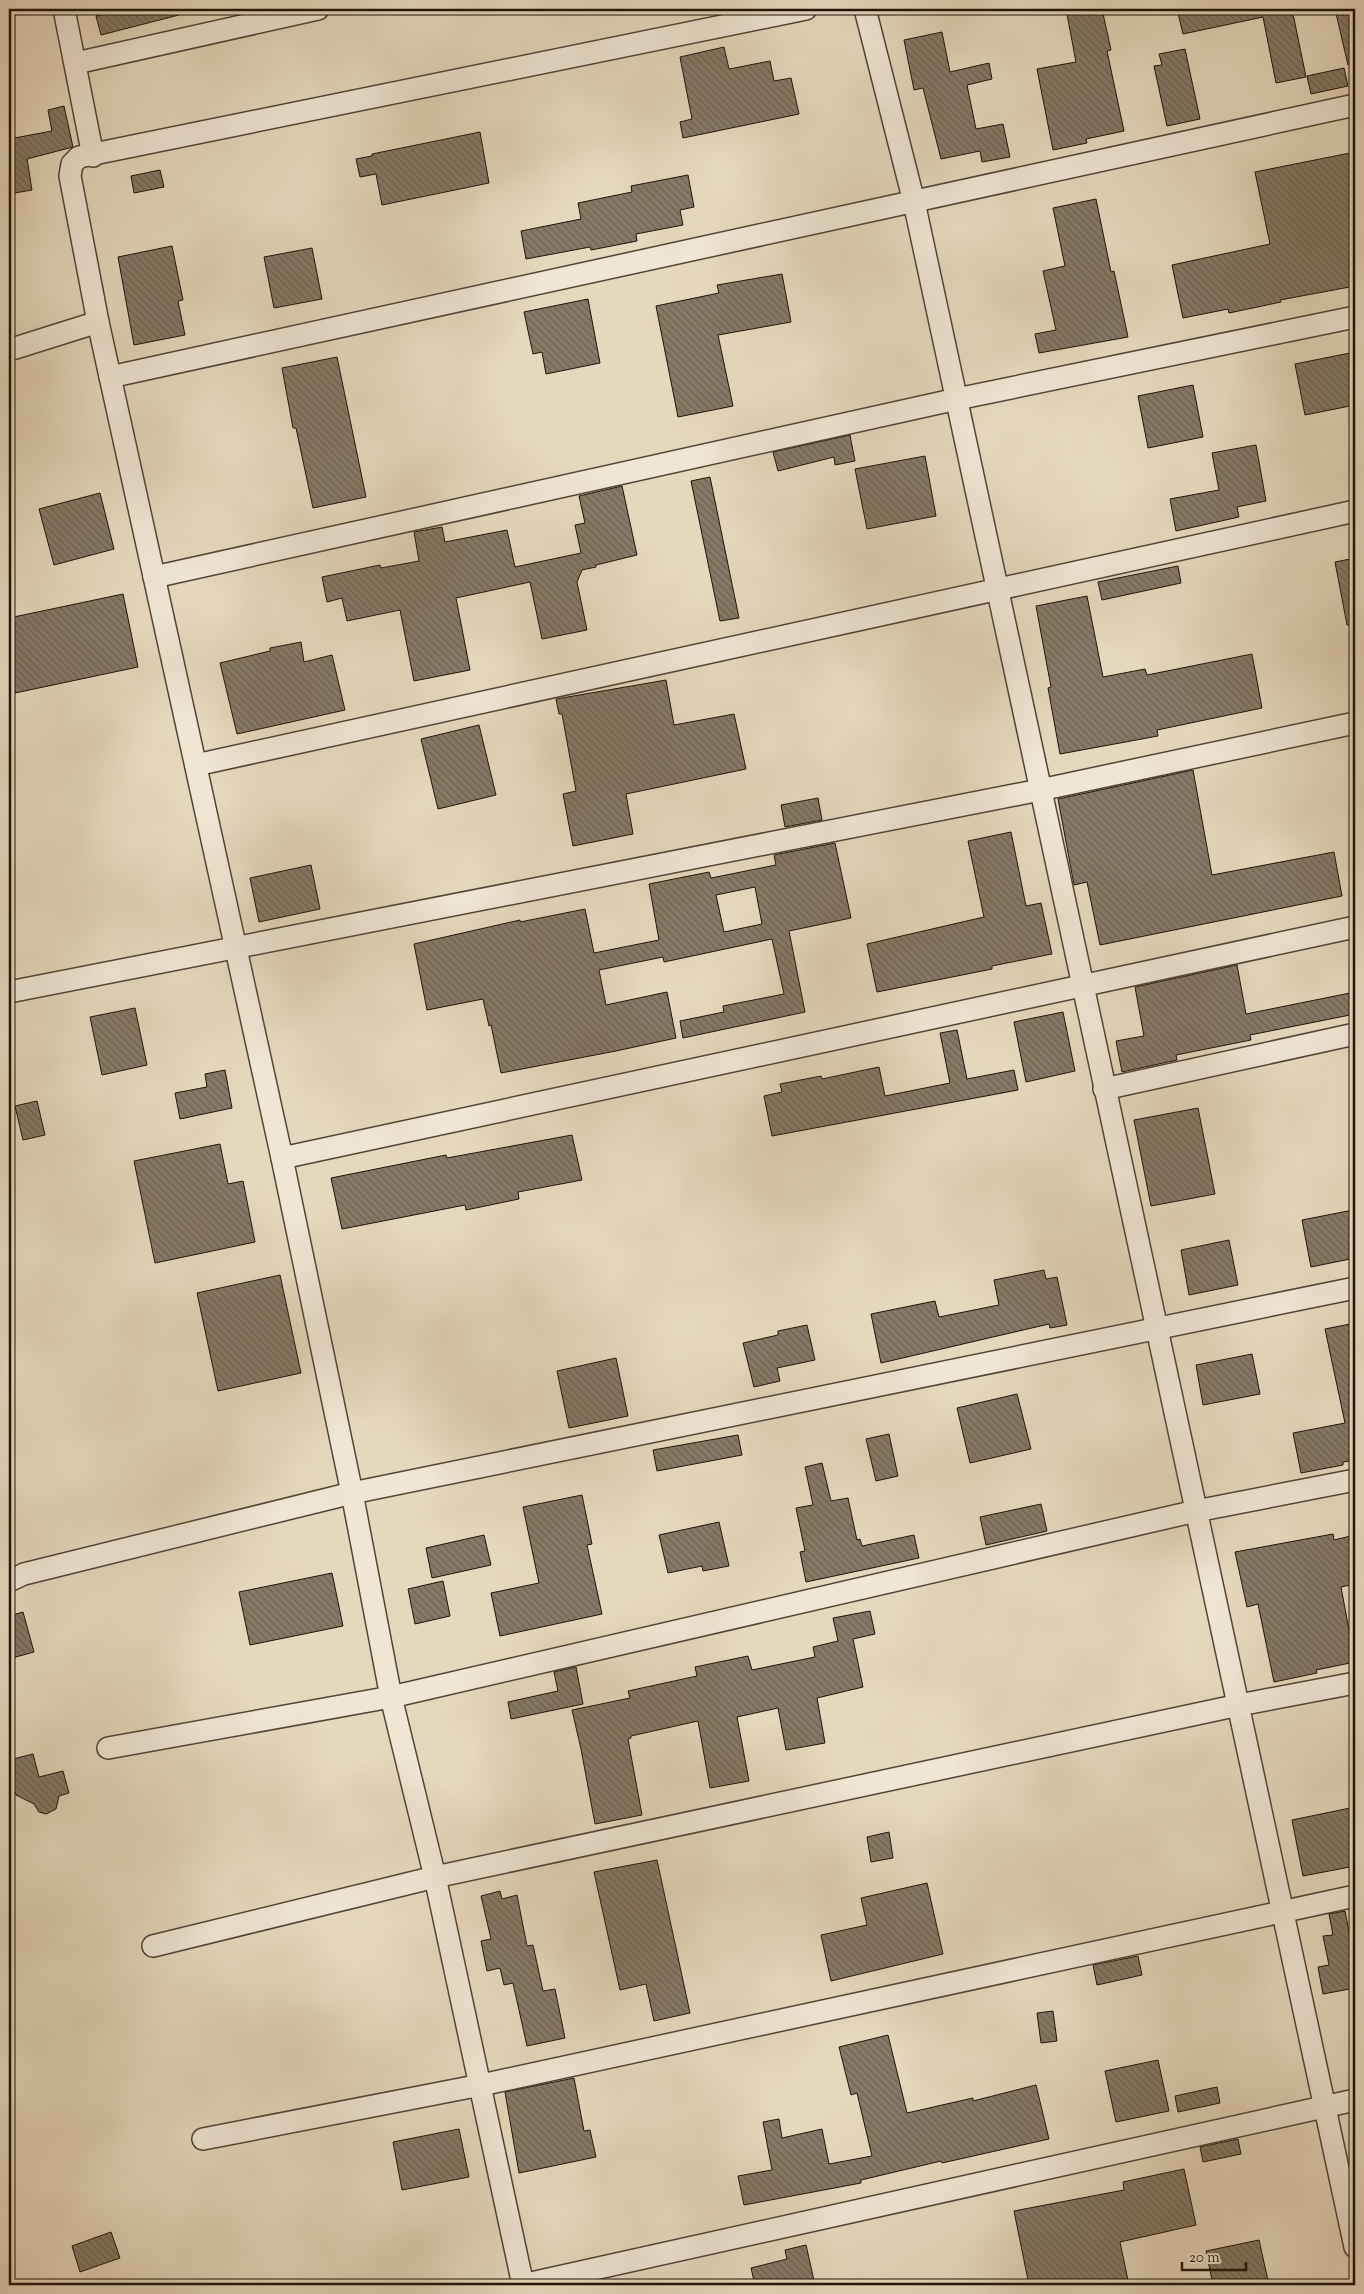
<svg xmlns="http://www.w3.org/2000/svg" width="1364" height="2294" font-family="'Sorts Mill Goudy',serif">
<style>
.building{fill:url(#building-back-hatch);stroke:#1f1409;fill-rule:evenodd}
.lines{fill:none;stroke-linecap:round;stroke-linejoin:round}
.minor-casing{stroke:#514536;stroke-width:24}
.minor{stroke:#efe6d4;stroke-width:21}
</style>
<defs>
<pattern id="building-back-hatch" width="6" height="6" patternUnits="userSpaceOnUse" patternTransform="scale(1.25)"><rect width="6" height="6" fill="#867a67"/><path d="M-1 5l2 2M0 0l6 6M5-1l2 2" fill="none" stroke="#6d6353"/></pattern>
</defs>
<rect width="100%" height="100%" fill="#e6d8bd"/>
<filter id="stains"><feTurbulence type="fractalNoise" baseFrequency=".004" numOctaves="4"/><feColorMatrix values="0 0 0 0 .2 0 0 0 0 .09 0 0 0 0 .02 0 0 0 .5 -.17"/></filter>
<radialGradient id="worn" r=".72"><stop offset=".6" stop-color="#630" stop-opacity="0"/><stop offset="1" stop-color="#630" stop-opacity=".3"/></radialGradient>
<g class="building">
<polygon points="126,9 179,9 179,15 101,35 96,16"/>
<polygon points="1066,9 1102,9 1111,50 1107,51 1124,131 1086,139 1087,143 1053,150 1037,69 1076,62"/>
<polygon points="1177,9 1292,9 1306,77 1276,83 1263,17 1183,34"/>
<polygon points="1335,9 1355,9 1355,64 1348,65"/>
<polygon points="942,32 950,72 989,63 992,79 967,85 976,129 1003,124 1010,157 982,162 980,151 941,159 923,88 914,90 904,40"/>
<polygon points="724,47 729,69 770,61 774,81 791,78 799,114 683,138 680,122 692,119 680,57"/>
<polygon points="1185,49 1200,119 1167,126 1154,66 1162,65 1159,54"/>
<polygon points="1344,68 1348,86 1311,94 1307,76"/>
<polygon points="64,106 73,147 27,159 32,190 9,194 9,139 52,131 48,110"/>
<polygon points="480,132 489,183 382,205 376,174 360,177 356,159 372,156 372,154"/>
<polygon points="1355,152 1355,286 1280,300 1281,302 1229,313 1228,309 1183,318 1172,265 1270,244 1255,172"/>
<polygon points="160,170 164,187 134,193 131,176"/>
<polygon points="688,175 694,207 680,210 683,225 636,234 637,241 591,250 590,247 526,259 521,231 581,219 578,203 632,192 631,186"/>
<polygon points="1096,199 1111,272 1114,271 1128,337 1039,353 1035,334 1056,330 1043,271 1065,266 1053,208"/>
<polygon points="172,246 183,300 178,301 185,335 134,345 118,257"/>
<polygon points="312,248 322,299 274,308 264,257"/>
<polygon points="782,274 791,322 718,335 733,406 678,417 656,306 719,293 717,285"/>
<polygon points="588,299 600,363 546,374 542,352 533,354 524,312"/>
<polygon points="1355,352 1355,405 1305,415 1295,364"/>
<polygon points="337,357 366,497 313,508 296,428 293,428 282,368"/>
<polygon points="1193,385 1203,437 1148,448 1138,396"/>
<polygon points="850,435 855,461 835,465 834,457 778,471 773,452"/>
<polygon points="1256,445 1266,501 1237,507 1239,517 1176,531 1170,499 1219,490 1212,453"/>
<polygon points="925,456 936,516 867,529 855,469"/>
<polygon points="710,477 739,618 720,621 691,481"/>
<polygon points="622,486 637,555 596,565 596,567 582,570 577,582 587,630 542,639 530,582 456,598 470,670 414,681 400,610 347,621 342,598 327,602 322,577 380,565 381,568 419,561 414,532 442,527 445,542 507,530 515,567 581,553 575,525 585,523 579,496"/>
<polygon points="100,493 114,549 54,565 39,509"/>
<polygon points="1355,558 1355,625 1347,625 1335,562"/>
<polygon points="1178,566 1181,583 1102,600 1098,582"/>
<polygon points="123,594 138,667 15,693 9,661 9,618"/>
<polygon points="1087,596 1103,677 1145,669 1147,675 1252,654 1262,708 1157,730 1158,736 1060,754 1048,688 1051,687 1036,606"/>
<polygon points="301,642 304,662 332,655 345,710 237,734 220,663 270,651 270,648"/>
<polygon points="666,680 674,725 734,714 746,769 626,794 633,834 573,846 563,794 576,791 562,714 559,714 556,699"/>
<polygon points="479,725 496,795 438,809 421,739"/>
<polygon points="1193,770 1212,875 1334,852 1342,896 1100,945 1087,882 1074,885 1058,799"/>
<polygon points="818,798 822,820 785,827 781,805"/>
<polygon points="1011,832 1026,906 1041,903 1052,954 992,966 992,969 877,992 867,944 984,917 968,841"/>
<path d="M835,843l16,75 -62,13 16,81 -122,26 -3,-17 44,-9 -1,-6 61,-12 -12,-55 -108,23 -1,-5 -64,13 7,35 61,-13 9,46 -60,13 -115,22 -10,-48 -2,1 -6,-27 -56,11 -13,-66 106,-24v2l65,-13 9,44 65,-13 -10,-56 60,-12 2,6 65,-13 -2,-10zM755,887l7,37 -38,8 -8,-37z"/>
<polygon points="311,865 320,909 259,922 250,878"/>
<polygon points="1237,965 1246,1014 1355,992 1355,1014 1250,1035 1251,1040 1176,1055 1177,1060 1122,1072 1116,1041 1144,1036 1135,987"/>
<polygon points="135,1008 147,1065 102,1075 90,1017"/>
<polygon points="1063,1012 1075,1071 1026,1082 1014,1022"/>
<polygon points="957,1030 967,1079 1014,1070 1018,1090 772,1136 764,1096 782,1092 780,1084 821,1076 822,1079 879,1067 885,1096 950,1083 940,1033"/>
<polygon points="225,1070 232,1108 180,1119 175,1093 207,1087 205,1074"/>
<polygon points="37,1101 45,1135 23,1140 15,1106"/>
<polygon points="1198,1108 1215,1194 1151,1206 1134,1120"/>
<polygon points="572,1135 582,1180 518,1192 519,1199 466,1210 465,1205 342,1229 331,1178 446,1155 447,1158"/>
<polygon points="220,1144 228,1184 243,1181 255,1242 155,1263 134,1161"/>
<polygon points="1353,1210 1355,1258 1311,1267 1302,1220"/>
<polygon points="1229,1240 1238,1285 1189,1295 1181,1250"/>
<polygon points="1044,1270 1046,1279 1057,1277 1067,1325 1050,1328 1049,1324 881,1363 871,1314 935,1301 939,1317 999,1305 994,1280"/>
<polygon points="280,1275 301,1373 218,1391 197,1293"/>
<polygon points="1355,1323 1355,1460 1343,1462 1343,1465 1301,1473 1293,1433 1345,1423 1325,1329"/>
<polygon points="807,1325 815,1360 777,1368 780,1381 754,1387 743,1343 778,1335 778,1331"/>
<polygon points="1252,1354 1260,1394 1203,1405 1196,1365"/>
<polygon points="616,1358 628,1416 569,1428 557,1371"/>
<polygon points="1017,1394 1031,1449 970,1463 957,1408"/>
<polygon points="889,1434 898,1476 876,1481 866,1439"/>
<polygon points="738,1435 742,1455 657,1471 653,1450"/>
<polygon points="822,1463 831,1501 848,1498 857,1540 860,1539 862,1546 914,1535 919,1558 806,1582 800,1552 805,1551 796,1508 813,1505 805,1467"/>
<polygon points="582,1495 592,1544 587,1545 602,1614 500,1636 491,1593 539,1583 523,1507"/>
<polygon points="1041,1504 1047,1531 986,1545 980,1517"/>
<polygon points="719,1522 729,1566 703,1571 702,1566 668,1573 659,1535"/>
<polygon points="1333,1534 1334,1540 1355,1535 1355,1584 1341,1587 1355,1662 1316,1670 1317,1673 1274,1682 1258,1604 1247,1607 1235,1552"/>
<polygon points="484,1535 491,1565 432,1578 426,1548"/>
<polygon points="332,1573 343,1626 250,1645 239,1592"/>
<polygon points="443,1581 450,1616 415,1624 408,1589"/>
<polygon points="870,1611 875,1634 853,1639 863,1687 817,1698 825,1743 786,1750 778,1708 737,1717 749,1781 710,1788 698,1721 631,1736 631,1738 628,1739 642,1815 595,1824 581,1749 572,1710 630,1698 628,1691 697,1676 695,1667 748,1656 752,1670 815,1657 813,1647 838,1641 833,1618"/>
<polygon points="23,1612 34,1652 12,1658 9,1644 9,1616"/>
<polygon points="576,1667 583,1704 511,1719 508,1702 558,1691 554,1672"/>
<polygon points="33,1754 39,1777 63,1771 69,1793 59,1796 56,1809 46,1814 39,1812 34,1804 16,1795 9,1773 9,1760"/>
<polygon points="1355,1807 1355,1866 1303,1876 1292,1820"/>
<polygon points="889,1832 893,1858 871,1862 867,1837"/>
<polygon points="657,1860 690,2013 654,2021 646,1984 620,1990 594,1872"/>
<polygon points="927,1883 943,1954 831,1981 821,1935 867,1925 861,1898"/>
<polygon points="500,1891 502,1899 517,1895 527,1946 533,1945 543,1991 555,1989 565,2038 527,2046 513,1983 504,1985 500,1968 487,1971 481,1941 491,1939 481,1896"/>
<polygon points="1345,1911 1355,1963 1355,1988 1323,1994 1318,1967 1329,1965 1323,1936 1333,1935 1329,1914"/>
<polygon points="1138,1956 1142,1975 1097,1985 1093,1965"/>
<polygon points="1053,2011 1057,2041 1041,2043 1037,2013"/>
<polygon points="888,2035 907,2113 973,2098 973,2101 1036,2085 1049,2139 942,2163 941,2161 861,2180 861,2183 744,2205 738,2176 772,2170 763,2122 779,2119 782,2138 822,2129 829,2164 872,2156 857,2093 851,2095 839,2047"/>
<polygon points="1158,2060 1169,2111 1116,2122 1105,2071"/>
<polygon points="574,2078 584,2131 590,2130 596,2157 519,2173 505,2092"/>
<polygon points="1217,2087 1220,2103 1178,2112 1175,2096"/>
<polygon points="459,2129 469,2177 402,2190 393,2142"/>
<polygon points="1238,2139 1241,2154 1203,2162 1200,2147"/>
<polygon points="1184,2169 1196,2225 1120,2242 1129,2285 1029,2285 1014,2211 1124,2190 1123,2182"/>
<polygon points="111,2232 120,2258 80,2272 72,2246"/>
<polygon points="1259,2240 1269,2285 1213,2285 1206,2251"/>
<polygon points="806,2245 815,2285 755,2285 751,2268 787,2259 785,2250"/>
</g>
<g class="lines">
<g class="minor-casing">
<g id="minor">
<polyline points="64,9 93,156"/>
<polyline points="865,9 914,202 1355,2247"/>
<polyline points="76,63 318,9"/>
<polyline points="9,350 98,322"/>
<polyline points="110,377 1355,105"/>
<polyline points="154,577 957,399 1355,317"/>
<polyline points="196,765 1355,511"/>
<polyline points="9,992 1040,790 1355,723"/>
<polyline points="1104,1089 1355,1034"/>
<polyline points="282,1158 1355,927"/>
<polyline points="9,1581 24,1574 352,1493 1355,1288"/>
<polyline points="108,1748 391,1697 1196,1511 1355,1480"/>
<polyline points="153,1946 435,1877 1239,1705 1355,1683"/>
<polyline points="203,2139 481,2085 1355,1896"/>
<polyline points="522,2285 1355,2100"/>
<polyline points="523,2285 435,1877 391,1697 352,1493 282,1158 98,322 70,176 72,164 79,157 806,9"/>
</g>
</g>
<use href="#minor" class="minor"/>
</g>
<rect width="1364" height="2294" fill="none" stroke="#e6d8bd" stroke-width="30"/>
<rect x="10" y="10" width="1344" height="2274" fill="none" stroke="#1f1409" stroke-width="2.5"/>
<rect x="15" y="15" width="1334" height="2264" fill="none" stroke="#1f1409"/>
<path d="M1182 2262v8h64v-8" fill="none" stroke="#1f1409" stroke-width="2.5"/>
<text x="1189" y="2262" font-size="15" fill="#1f1409" stroke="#efe6d4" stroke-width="4" paint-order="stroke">20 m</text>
<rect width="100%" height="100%" filter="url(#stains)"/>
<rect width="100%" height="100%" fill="url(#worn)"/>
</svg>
